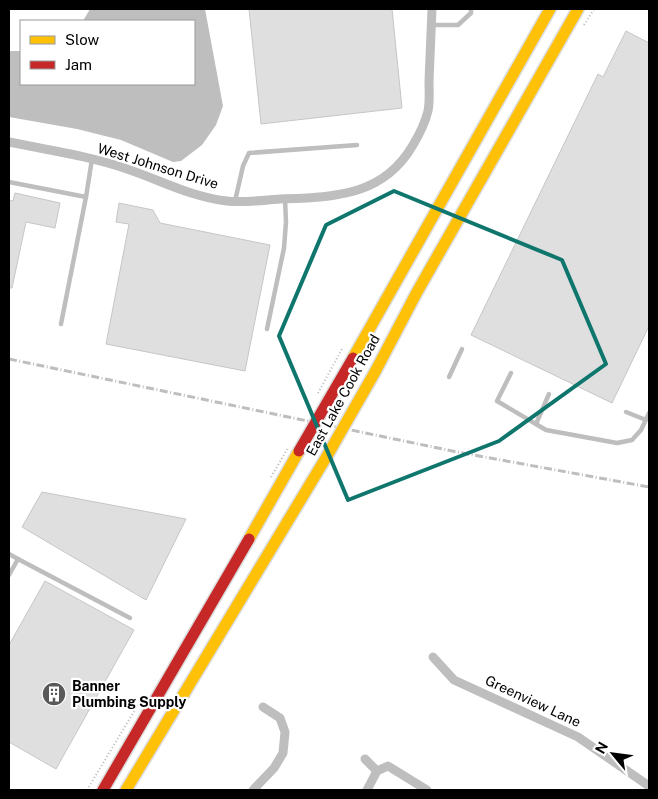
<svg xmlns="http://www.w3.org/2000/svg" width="658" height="799" font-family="'Public Sans',sans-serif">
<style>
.water{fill:#bebebe}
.building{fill:#dfdfdf;stroke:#c6c6c6}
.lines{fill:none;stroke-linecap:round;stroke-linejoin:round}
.slow-casing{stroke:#dbdbdb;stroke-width:14}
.jam-casing{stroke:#dbdbdb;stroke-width:14}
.path{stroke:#b9b9b9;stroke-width:2;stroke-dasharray:1 2.5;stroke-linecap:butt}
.lane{stroke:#bebebe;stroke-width:4.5}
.street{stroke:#bebebe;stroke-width:9}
.slow{stroke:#ffc107;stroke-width:11}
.jam{stroke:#c62828;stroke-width:11}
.rail{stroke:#bebebe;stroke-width:3;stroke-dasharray:8 2.5 1 2.5;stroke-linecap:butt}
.slow-bridge-casing{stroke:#dbdbdb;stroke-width:14;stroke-linecap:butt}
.jam-bridge-casing{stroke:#dbdbdb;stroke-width:14;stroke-linecap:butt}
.path-bridge{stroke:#b9b9b9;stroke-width:2;stroke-dasharray:1 2.5;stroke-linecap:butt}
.slow-bridge{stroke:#ffc107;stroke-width:11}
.jam-bridge{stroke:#c62828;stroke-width:11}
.marked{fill:none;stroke:#0f766e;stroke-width:4;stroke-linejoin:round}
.labels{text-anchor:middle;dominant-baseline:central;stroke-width:4.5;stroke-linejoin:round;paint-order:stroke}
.street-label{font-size:14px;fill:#000;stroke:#fff}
.poi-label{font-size:14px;font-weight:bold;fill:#000;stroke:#fff;text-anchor:start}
</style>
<rect width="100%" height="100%" fill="#fff"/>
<polygon class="water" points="90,9 205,9 223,106 216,125 202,145 181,161 173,162 121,140 77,129 9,117 9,51 21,51 21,84 194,84 194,21 83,21"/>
<g class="building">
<polygon points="249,9 392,9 402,108 261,124"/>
<polygon points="626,31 649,43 649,326 612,403 471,335 598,74 603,77"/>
<polygon points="15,193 60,203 55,228 26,222 12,288 9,288 9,200 13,201"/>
<polygon points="119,203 153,210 160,223 270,245 245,371 106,344 129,224 116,222"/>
<polygon points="42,492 186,519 146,600 22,527"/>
<polygon points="45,581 134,630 56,769 9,742 9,645"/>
</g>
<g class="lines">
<g class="slow-casing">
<g id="slow">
<polyline points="353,358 550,9"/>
<polyline points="375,372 417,292 578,9"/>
<polyline points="249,539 299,451"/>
<polyline points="126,790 327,456"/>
</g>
</g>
<g class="jam-casing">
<polyline id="jam" points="103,790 249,539"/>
</g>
<g class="path">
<polyline points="584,25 594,9"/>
<polyline points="87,790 144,695"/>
</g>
<g class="lane">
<polyline points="431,25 458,25 471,13 471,9"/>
<polyline points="9,182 86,197 92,159"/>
<polyline points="235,201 243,166 249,153 357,145"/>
<polyline points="61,324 86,197"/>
<polyline points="267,329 284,248 286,222 285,199"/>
<polyline points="511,373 497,401 546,430 617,443 632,440 641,430 649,413"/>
<polyline points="449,377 462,349"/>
<polyline points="626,412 646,420"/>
<polyline points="536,424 549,394"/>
<polyline points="9,554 18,559"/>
<polyline points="9,575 18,559 130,618"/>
</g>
<g class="street">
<path d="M9,142c39,8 80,14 118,27 33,11 64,28 100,32 15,2 38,-1 53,-2 53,-2 103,-2 133,-54 6,-10 12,-22 15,-34 2,-10 1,-21 1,-30 1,-24 2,-48 3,-72"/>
<polyline points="433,657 454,680 578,737 649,786"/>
<polyline points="365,759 377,771"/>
<polyline points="253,790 274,768 283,753 285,732 280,718 263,707"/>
<polyline points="367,790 377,771 388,766 427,790"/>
</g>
<use href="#slow" class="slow"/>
<use href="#jam" class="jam"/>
<polyline class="rail" points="9,359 457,452 649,487"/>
<g class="slow-bridge-casing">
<polyline id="slow-bridge" points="327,456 375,372"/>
</g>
<g class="jam-bridge-casing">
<polyline id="jam-bridge" points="299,451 353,358"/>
</g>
<g class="path-bridge">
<polyline points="318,393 343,347"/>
<polyline points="271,477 288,448"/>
</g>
<use href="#slow-bridge" class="slow-bridge"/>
<use href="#jam-bridge" class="jam-bridge"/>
</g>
<path class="marked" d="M394,191l168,69 44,104 -107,77 -151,59 -69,-164 47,-111z"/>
<defs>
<g id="building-disc" transform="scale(1.25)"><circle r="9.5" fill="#595959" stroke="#fff"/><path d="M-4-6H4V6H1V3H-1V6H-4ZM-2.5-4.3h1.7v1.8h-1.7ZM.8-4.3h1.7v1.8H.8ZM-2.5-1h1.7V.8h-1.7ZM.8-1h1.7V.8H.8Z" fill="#fff"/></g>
</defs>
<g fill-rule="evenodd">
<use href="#building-disc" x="54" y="694"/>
</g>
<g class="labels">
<g class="street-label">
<text transform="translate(158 166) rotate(17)">West Johnson Drive</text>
<text transform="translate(343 395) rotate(-61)">East Lake Cook Road</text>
<text transform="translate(533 701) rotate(25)">Greenview Lane</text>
</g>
<g class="poi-label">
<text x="72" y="686">Banner<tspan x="72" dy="16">Plumbing Supply</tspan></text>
</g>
</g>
<rect width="658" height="799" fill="none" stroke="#000000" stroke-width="20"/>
<rect x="20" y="20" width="175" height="65" fill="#ffffff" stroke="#999999"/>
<rect x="30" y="36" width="25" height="8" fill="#ffc107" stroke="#999999"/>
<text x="65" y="45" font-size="15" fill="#000000">Slow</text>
<rect x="30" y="61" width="25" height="8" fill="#c62828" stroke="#999999"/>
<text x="65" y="70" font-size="15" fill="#000000">Jam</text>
<g transform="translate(613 754) rotate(299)" stroke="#ffffff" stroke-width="4" paint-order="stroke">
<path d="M0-4L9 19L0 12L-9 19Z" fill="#000000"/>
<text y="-8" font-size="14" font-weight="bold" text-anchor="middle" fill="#000000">N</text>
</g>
</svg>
